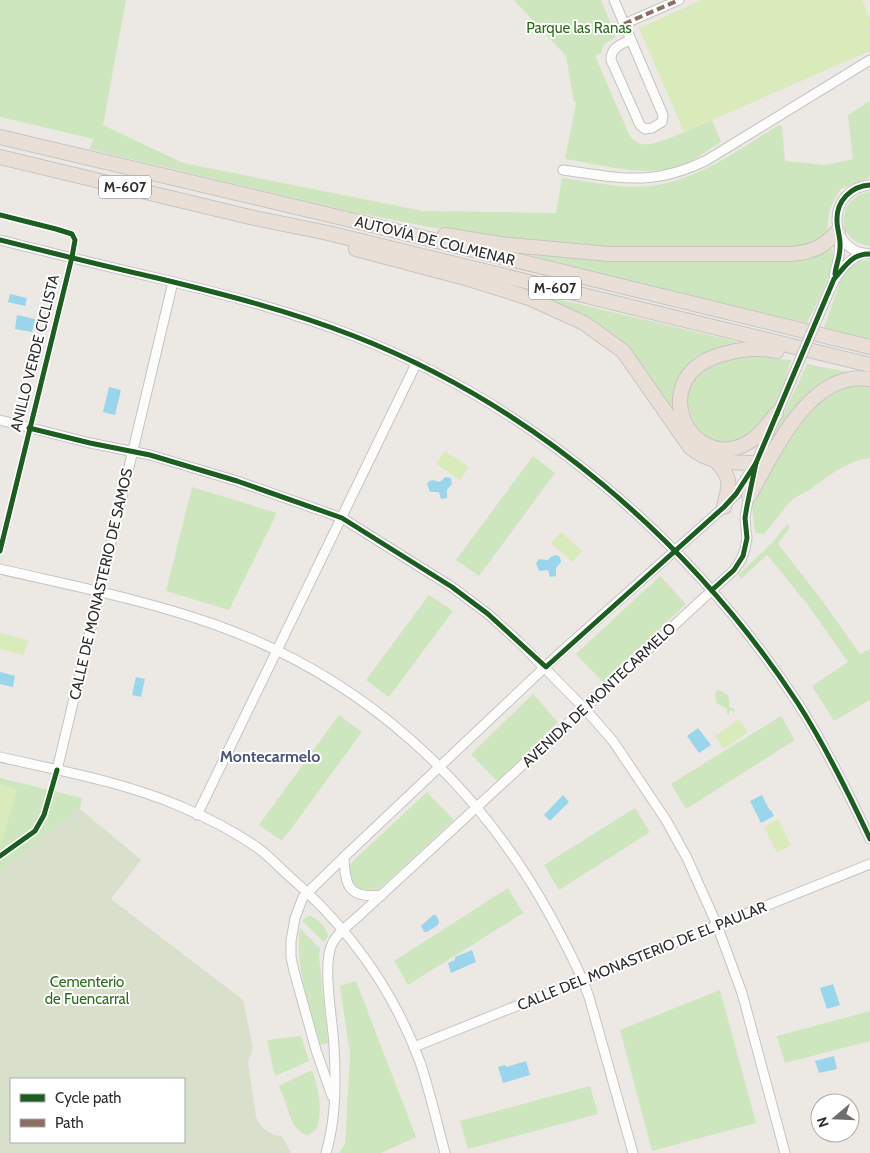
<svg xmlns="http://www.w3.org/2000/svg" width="870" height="1153" font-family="Cabin,sans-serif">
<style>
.green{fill:#cee6be}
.cemetery{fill:#d8e0cc;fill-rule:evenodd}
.pitch{fill:#d9eabb}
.water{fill:#99d6ec}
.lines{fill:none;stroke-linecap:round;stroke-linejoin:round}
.minor-casing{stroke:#c5c4c5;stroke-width:11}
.highway-casing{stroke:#c6c5c4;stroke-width:16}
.minor{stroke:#fcfcfb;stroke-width:9}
.highway{stroke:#eadfd6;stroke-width:14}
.minor-bridge-casing{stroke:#c5c4c5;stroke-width:11;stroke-linecap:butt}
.minor-bridge{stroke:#fcfcfb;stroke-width:9}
.quiet{stroke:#8d6e63;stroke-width:4;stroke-dasharray:8 4;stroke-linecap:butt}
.cycleway-casing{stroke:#fff;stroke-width:8}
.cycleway{stroke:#1b5e20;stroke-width:5}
.labels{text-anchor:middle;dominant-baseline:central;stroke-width:4;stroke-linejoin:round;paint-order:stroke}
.shield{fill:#fff;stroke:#6d6d6d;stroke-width:1}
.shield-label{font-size:14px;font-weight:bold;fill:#2e2e2e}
.park-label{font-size:15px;fill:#2c6e1b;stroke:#fff}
.street-label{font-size:15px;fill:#2e2e2e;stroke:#fff}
.neighbourhood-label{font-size:16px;font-weight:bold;fill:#4d5680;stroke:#fff}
</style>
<rect width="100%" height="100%" fill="#ece8e4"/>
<g class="green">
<path d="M0,0h126l-23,125 80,38 240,48 133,2 6,-35c24,3 48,8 72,9 56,0 99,-34 145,-62l3,2 3,34 40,4 28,-6 -5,-44 22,-14v77l-29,11c-4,6 -9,14 -11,21 -6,29 5,27 -29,38l-172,1 -148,-12 -124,-24 -268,-64 5,-10 -94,-22z"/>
<path d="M514,0h87l10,24 3,-1 4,10 -5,6 -9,5 -3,9 -6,3 34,78c3,5 6,8 12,10 12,4 57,-18 71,-24l9,22c-10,6 -19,13 -30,19 -40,20 -85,4 -126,-2l11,-56 -2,-1 -8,-46z"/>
<path d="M870,192v54c-35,-3 -35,-50 0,-54z"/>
<path d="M832,249c9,15 -18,58 -25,74l-182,-43 -103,-27 1,-2 279,6z"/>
<polygon points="870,260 870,339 824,328 843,273 856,262"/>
<path d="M558,299l180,43c-41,14 -74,31 -61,81l-89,-103 -35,-20z"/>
<path d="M747,355l44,5c-7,22 -12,50 -29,68 -18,18 -52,21 -69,-1 -4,-6 -7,-25 -9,-33 15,-27 34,-35 63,-39z"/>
<polygon points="807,364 848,372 833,379 770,448 769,445"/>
<path d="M870,385v73c-23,3 -40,17 -58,30 -7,5 -14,7 -20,12 -10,10 -18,23 -28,34l-9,-1 -3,-27 6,-16 14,-27 38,-55 27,-21z"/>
<polygon points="533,456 555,473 479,576 456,560"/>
<polygon points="192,487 277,513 229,610 166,591"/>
<polygon points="787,524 790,527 778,544 821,599 860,654 870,649 870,700 834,721 812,686 848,662 808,605 767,555 741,579 738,575 773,542"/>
<polygon points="660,576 686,604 603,682 576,654"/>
<polygon points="429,595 453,611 389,697 366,680"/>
<path d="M719,690c9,4 12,7 10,17l6,2 -1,3 -4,-2 -1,5 -2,-1v-5l-11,-6 -1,-11z"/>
<polygon points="533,694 558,722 498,782 471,754"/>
<polygon points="339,715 362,732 282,841 259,825"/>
<polygon points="781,716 795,740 686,809 671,784"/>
<polygon points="0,778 82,798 80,809 0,870"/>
<path d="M427,792l27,28 -75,69 -9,4c-5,-1 -12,-2 -16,-5 -9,-6 -6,-20 -1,-27z"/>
<polygon points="635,808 650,832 559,890 544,865"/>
<polygon points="508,888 523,913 408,985 394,961"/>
<path d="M308,916c9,1 18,11 20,20l-4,6 -22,-21z"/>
<path d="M300,928l20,21 -1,7 9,87 -8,2c-9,-38 -26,-78 -20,-117z"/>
<polygon points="356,981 416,1137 381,1153 339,1153 345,1144 350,1054 340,986"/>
<polygon points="720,990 756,1123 652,1151 620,1030"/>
<polygon points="870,1011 870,1041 785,1063 777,1036"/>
<polygon points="301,1036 309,1061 275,1076 267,1040"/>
<path d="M312,1070c6,18 12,41 4,60l-8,5c-20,-4 -19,-34 -30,-49z"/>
<polygon points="590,1086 598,1114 468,1149 460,1121"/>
</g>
<path class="cemetery" d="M80,809l61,51 -30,39 132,101 10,48 -5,14 8,55 5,9 6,5 7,4 8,1 9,17h-291v-283zM11,1079h173v63h-173z"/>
<g class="pitch">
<polygon points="702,0 862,0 870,18 870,51 684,132 639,28"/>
<polygon points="445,451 469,467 460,480 436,464"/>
<polygon points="561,532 582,551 572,562 551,543"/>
<polygon points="0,633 28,640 24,655 0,649"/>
<polygon points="739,719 748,732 724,749 715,736"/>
<polygon points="0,784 17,789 2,842 0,842"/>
<polygon points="778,819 791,845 777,853 764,827"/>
</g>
<g class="water">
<polygon points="10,294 27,298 25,306 8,302"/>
<polygon points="17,315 35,319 32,332 15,329"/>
<polygon points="109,387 121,390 115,415 103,412"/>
<path d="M445,477l6,1 1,6 -5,6v8l-6,1 -2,-7h-9l-3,-8c4,-6 7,-3 13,-2z"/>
<polygon points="557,555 560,557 561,562 556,568 556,576 550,577 548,570 539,571 536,563 539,559 548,560 552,556"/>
<polygon points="0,672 15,676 13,687 0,684"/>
<polygon points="136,677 145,679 141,697 132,695"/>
<polygon points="698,728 711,745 699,753 687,736"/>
<polygon points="563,795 569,802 550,821 544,815"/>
<polygon points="762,795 770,811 771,810 774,816 761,823 750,801"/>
<polygon points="433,915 436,915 439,921 438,925 427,932 424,932 421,926"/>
<polygon points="472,950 476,962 451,973 448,963 455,960 455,957"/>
<polygon points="833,984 840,1005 827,1009 820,988"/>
<polygon points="834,1056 837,1069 819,1073 815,1061"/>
<polygon points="526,1061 530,1075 503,1083 498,1067 505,1065 506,1067"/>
</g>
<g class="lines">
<g class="minor-casing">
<g id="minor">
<path d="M614,0l49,115 -1,7 -10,6 -7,1 -5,-4 -29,-65c0,-13 9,-15 19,-20"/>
<polyline points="624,24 679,0"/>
<path d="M563,170c57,8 90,17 144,-10l163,-100"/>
<path d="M870,185c-45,4 -43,68 0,69"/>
<path d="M0,240c52,13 104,26 157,38 66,16 133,33 197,58 180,70 337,205 443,366 28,43 51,90 73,137"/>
<polyline points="834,276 839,256 840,235"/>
<path d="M827,296c8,-19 17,-35 37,-43"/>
<polyline points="0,420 90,443 150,455 237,481 342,518 452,587 488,614 518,641 585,709 613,741 666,820 687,858 717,925 742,993 785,1153"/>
<path d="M0,569c73,17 146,31 216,56 147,52 261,157 335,292 14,26 28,52 38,80l44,156"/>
<path d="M0,757c61,14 124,25 182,50 26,11 53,25 76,41 11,8 21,19 31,28 58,50 104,113 131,186 10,30 17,61 25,91"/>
<polyline points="57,770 173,282"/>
<polyline points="197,815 416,364"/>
<path d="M344,857c1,30 5,42 38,38"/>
<polyline points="414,1047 870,864"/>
<polyline points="332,1096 316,1050 294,971 291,957 291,941 295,918 303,897 344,857 562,651 724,507 736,494 753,467"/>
<path d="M326,1153c10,-34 10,-70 8,-106 -1,-26 -13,-85 -1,-105 7,-12 21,-21 30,-30l371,-342 7,-10 4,-11 2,-11 -2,-20 2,-12 9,-43 34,-80"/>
</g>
</g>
<g class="highway-casing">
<g id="highway">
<polyline points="0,137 351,220 870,347"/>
<polyline points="0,157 250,217 328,233 870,365"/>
<path d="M445,235l55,9 109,10h182c23,-2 32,-7 47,-23"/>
<path d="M356,249l113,30 60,19 55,25 39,28 67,96c22,18 40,15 66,16"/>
<path d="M776,414c-8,10 -15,21 -27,28 -58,35 -106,-64 -29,-87 20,-6 36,-8 57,-4"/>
<path d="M717,462c16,18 12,23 7,45"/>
<path d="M749,496c25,-43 60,-127 121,-117"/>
</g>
</g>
<use href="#minor" class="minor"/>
<use href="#highway" class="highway"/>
<g class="minor-bridge-casing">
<polyline id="minor-bridge" points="790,383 827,296"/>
</g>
<use href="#minor-bridge" class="minor-bridge"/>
<polyline class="quiet" points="624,24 679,0"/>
<g class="cycleway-casing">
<g id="cycleway">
<polyline points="0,215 56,229 72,234 75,240 72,257 0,551"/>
<path d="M0,240c52,13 104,26 157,38 66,16 133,33 197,58 180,70 337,205 443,366 28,43 51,90 73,137"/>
<path d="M835,274c1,-9 5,-17 5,-27 1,-9 -3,-17 -3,-26 -1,-20 14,-35 33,-36"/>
<polyline points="29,428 90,443 150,455 237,481 342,518 452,587 488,614 546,667 724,507 736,494 756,463"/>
<path d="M712,590l22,-20 9,-14 4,-18 -2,-20 2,-12 9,-43 78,-184c11,-12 18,-26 36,-25"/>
<polyline points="0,856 35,831 44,815 57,770"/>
</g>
</g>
<use href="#cycleway" class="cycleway"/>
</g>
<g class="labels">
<g class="shield">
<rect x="99" y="175.5" width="52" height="23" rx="4"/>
<rect x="529" y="276.5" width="52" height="23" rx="4"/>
</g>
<g class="shield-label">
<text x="125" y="187">M-607</text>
<text x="555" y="288">M-607</text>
</g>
<g class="park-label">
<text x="579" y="28">Parque las Ranas</text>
<text x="87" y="982">Cementerio<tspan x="87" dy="17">de Fuencarral</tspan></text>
</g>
<g class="street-label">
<text transform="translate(435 241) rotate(14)">AUTOVÍA DE COLMENAR</text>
<text transform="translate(35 353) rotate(-76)">ANILLO VERDE CICLISTA</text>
<text transform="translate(101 584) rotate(-77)">CALLE DE MONASTERIO DE SAMOS</text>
<text transform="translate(599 695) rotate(-43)">AVENIDA DE MONTECARMELO</text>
<text transform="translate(642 956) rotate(-22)">CALLE DEL MONASTERIO DE EL PAULAR</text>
</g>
<g class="neighbourhood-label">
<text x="270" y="756">Montecarmelo</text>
</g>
</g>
<rect x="10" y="1078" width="175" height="65" fill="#ffffff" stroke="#ababab"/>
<rect x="20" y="1094" width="25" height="8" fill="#1b5e20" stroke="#ababab"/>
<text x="55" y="1103" font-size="15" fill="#2e2e2e">Cycle path</text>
<rect x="20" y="1119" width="25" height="8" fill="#8d6e63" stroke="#ababab"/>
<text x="55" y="1128" font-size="15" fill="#2e2e2e">Path</text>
<g transform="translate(835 1118) rotate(251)"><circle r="24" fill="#ffffff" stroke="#ababab"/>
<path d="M0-4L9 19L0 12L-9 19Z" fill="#706f6e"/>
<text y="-8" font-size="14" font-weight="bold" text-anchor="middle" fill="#2e2e2e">N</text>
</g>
</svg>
